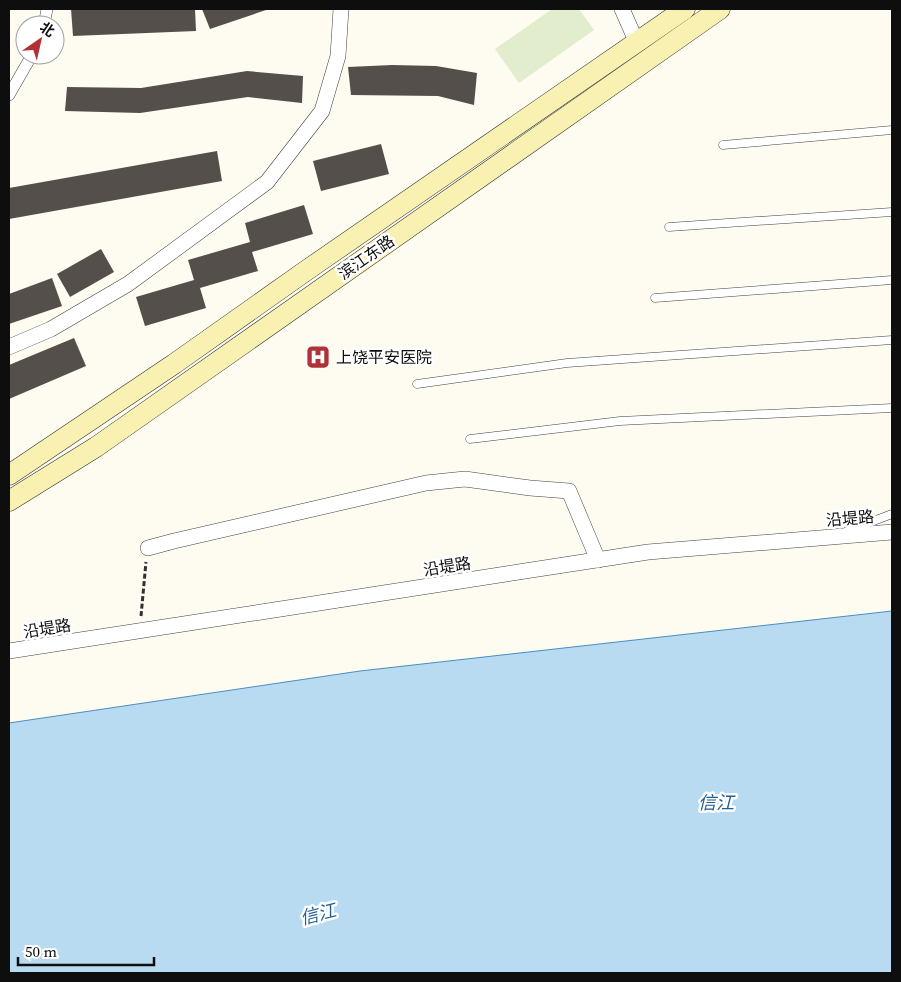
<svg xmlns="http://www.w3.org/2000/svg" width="901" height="982" font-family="'Source Serif 4','Noto Sans SC',serif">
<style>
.pitch{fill:#e2edcd}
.water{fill:#b9dbf1;stroke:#478ec1}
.building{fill:#554f4b}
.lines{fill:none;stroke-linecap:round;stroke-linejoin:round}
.service-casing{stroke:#414141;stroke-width:9}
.pedestrian-casing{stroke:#414141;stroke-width:12}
.minor-casing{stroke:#414141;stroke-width:16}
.secondary-casing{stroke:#303030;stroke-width:21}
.path{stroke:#303030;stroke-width:3;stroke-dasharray:5 2.5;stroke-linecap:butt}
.service{stroke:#fff;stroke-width:8}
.pedestrian{stroke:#fff;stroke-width:11}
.minor{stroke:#fff;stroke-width:15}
.secondary{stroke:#f8f1b1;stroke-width:20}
.labels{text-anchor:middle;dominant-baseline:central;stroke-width:5;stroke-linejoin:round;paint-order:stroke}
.street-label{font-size:16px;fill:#0e0e0e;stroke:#fff}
.poi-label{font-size:16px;fill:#0e0e0e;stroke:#fff;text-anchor:start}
.water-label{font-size:18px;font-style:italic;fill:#226094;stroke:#fff}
</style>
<rect width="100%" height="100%" fill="#fefbf0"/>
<polygon class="pitch" points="552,9 579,9 594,30 519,83 495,49"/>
<polygon class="water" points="892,611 892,973 9,973 9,723 360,671"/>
<g class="building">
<polygon points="71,9 195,9 196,31 73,36"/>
<polygon points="202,9 269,9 210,29"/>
<polygon points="392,65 436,66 477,73 474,105 438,96 351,95 348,67"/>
<polygon points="247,71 303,76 302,103 248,97 140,113 65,111 67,87 141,88"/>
<polygon points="381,144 389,174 321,191 313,161"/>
<polygon points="217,151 222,181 9,219 9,188"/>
<polygon points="304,205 313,234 252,252 258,271 200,288 206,308 145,326 136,297 194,280 188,260 250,242 245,223"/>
<polygon points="101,249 114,272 70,297 57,274"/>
<polygon points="52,278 62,306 9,324 9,294"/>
<polygon points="74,338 86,366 9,399 9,365"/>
</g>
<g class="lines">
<g class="service-casing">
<g id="service">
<polyline points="723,145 892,130"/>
<polyline points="669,227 892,212"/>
<polyline points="655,298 892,280"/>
<polyline points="417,384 567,363 892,340"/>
<polyline points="470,439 620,421 892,408"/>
<polyline points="847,531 892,514"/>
</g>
</g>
<g class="pedestrian-casing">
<g id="pedestrian">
<polyline points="44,25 47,9"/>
<polyline points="9,95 32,55"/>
</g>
</g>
<g class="minor-casing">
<g id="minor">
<polyline points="622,9 637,43"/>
<polyline points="9,347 51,329 128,284 267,182 322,111 338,56 341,9"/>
<polyline points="148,548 174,541 426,483 465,479 530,488 569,491 598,560"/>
<polyline points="9,651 648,552 892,532"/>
</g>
</g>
<g class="secondary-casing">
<g id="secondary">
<polyline points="9,475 174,364 307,270 685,9"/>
<polyline points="9,501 96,447 720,9"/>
</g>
</g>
<polyline class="path" points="141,616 146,562"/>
<use href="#service" class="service"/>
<use href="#pedestrian" class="pedestrian"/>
<use href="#minor" class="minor"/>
<use href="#secondary" class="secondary"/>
</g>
<defs>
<g id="hospital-square" transform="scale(1.25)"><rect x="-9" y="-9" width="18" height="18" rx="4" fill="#b13236" stroke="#fff"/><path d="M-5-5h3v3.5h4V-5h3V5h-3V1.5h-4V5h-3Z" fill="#fff"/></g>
</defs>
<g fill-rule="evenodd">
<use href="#hospital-square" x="318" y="357"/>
</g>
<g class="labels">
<g class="street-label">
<text transform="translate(366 257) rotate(-35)">滨江东路</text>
<text transform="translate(850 518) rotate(-5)">沿堤路</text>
<text transform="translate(447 566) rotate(-9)">沿堤路</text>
<text transform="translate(47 628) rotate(-9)">沿堤路</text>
</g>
<g class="poi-label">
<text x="336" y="357">上饶平安医院</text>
</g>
<g class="water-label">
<text x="716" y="802">信江</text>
<text transform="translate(318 914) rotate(-14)">信江</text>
</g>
</g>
<rect width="901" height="982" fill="none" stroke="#0e0e0e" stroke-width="20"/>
<g transform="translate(40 40) rotate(34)"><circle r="24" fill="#ffffff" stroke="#9f9f9f"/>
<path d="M0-4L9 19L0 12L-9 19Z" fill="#b13236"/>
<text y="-8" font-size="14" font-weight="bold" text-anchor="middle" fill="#0e0e0e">北</text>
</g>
<path d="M18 957v8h136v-8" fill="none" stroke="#0e0e0e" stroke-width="2.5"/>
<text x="25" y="957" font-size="15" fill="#0e0e0e" stroke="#ffffff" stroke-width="4" paint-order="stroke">50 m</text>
</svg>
